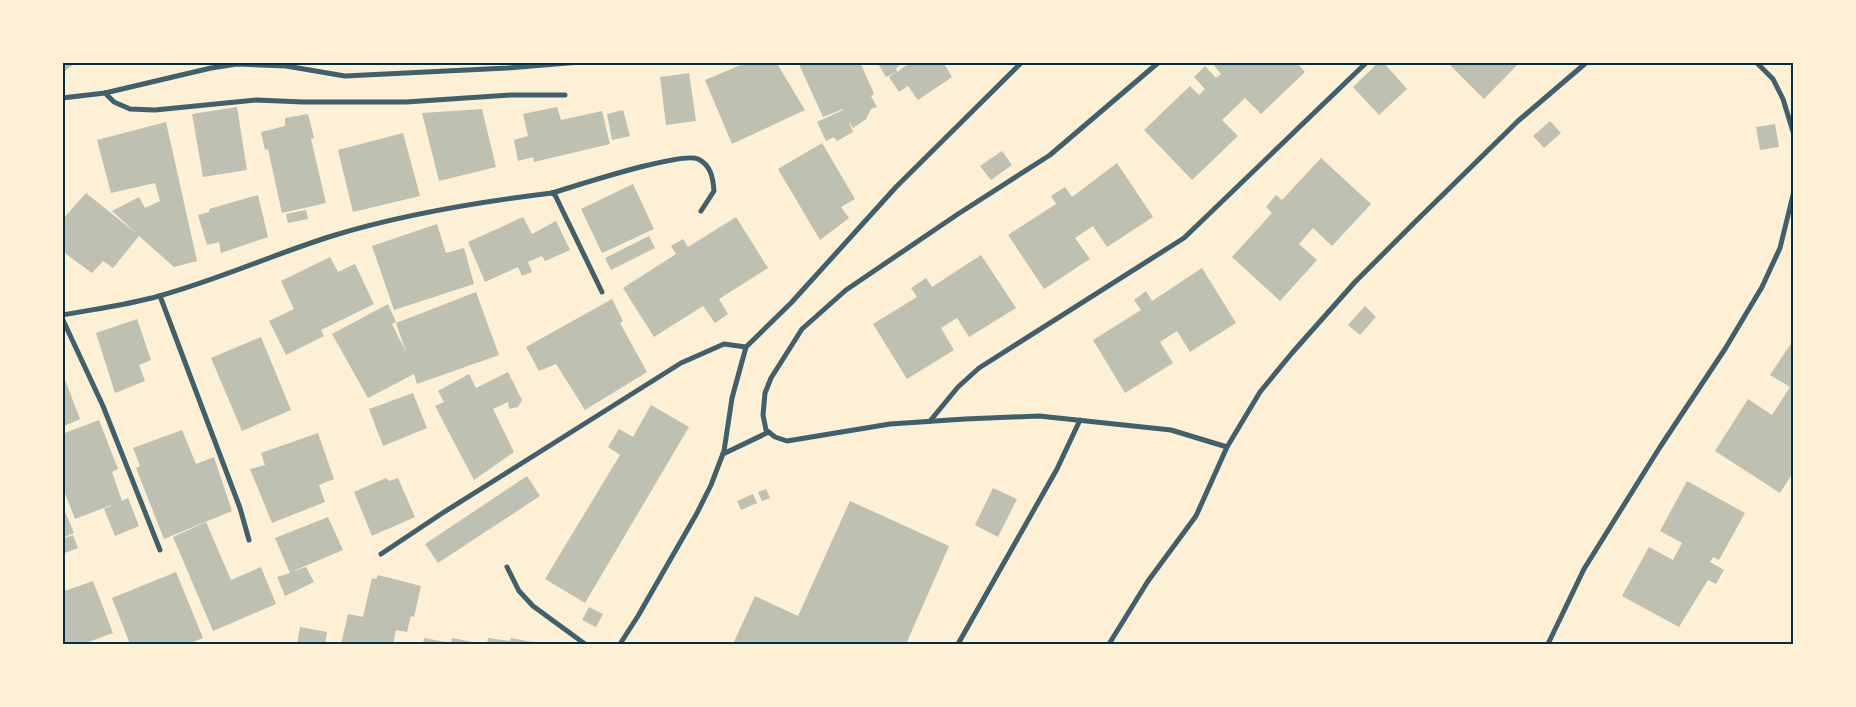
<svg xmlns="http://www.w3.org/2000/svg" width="1856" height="707" font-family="'PT Sans',sans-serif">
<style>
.building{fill:#bec0b2}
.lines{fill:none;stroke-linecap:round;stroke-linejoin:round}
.minor{stroke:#3f606c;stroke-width:5}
.neatline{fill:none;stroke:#003049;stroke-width:2}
</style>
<rect width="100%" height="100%" fill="#fdf0d5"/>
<g class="building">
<polygon points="62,62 77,62 62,73"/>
<polygon points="748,62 776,62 805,110 732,144 705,80"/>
<polygon points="798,62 860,62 874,94 871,96 877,107 871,109 866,119 853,128 849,121 853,132 837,141 834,137 826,141 817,122 843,110 843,109 823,117"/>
<polygon points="877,62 903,62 896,68 897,72 911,62 943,62 952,77 918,100 908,86 899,92 889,77 897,72 886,77"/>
<polygon points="1215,62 1296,62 1305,72 1261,114 1245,98 1222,120 1238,136 1192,180 1144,130 1190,86 1199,95 1205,89 1194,77 1205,66 1216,78 1221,74 1213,64"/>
<polygon points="1379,62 1383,62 1407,89 1379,115 1353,87"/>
<polygon points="1447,62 1520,62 1484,99"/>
<polygon points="689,73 696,121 666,125 660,77"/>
<polygon points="237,107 247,170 203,177 192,114"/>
<polygon points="557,107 561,120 602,111 610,144 534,162 533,157 518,161 514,140 528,136 523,114"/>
<polygon points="482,109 496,167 439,181 422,113"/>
<polygon points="623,110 630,136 612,140 607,114"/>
<polygon points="308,114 314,138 311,139 326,203 282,213 268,149 265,150 261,132 285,126 285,118"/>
<polygon points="1550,121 1561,133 1544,148 1533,136"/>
<polygon points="166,122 197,261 174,267 139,236 113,268 103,261 92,273 62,251 62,220 86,193 137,234 112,211 139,197 145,208 160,201 155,183 111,193 97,140"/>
<polygon points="1775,124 1779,147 1760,150 1756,127"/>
<polygon points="403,133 420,196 353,212 338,150"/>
<polygon points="822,143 855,199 841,207 849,218 820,240 778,169"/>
<polygon points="1002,151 1012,165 991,180 980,166"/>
<polygon points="1321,158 1371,204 1332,246 1313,228 1299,244 1317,260 1280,301 1232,257 1272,213 1266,207 1276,195 1282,200"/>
<polygon points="1117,163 1153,217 1107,247 1093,226 1075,238 1090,259 1044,289 1008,235 1056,204 1051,196 1065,187 1072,197"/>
<polygon points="633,184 654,229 602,253 581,209"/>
<polygon points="258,195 268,237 221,253 219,242 207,245 198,215 209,212 209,209"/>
<polygon points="306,210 308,219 288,223 286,214"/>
<polygon points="523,217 532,234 556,221 570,250 545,261 542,256 528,262 532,272 522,276 518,267 485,282 468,242"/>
<polygon points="736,217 768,268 719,299 728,314 715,323 703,306 654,337 623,288 676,254 671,246 683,239 688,247"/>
<polygon points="437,224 446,253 464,248 474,284 394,310 372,246"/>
<polygon points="649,236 655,248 611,270 605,258"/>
<polygon points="981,255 1016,308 969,337 957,318 941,328 954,350 907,379 873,324 917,297 911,288 926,278 932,287"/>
<polygon points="330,257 338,272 355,264 374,304 321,330 324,336 286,355 269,321 294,309 281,281"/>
<polygon points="1202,268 1236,323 1190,352 1177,331 1160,342 1173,363 1125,393 1093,340 1141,310 1134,300 1146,291 1152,301"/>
<polygon points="476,292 499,355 417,384 414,374 368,398 332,334 388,304 396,322 392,324 406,352 396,323"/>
<polygon points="612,299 623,321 620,323 647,372 585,410 556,364 539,371 526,347"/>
<polygon points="1365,306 1376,317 1360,335 1348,325"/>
<polygon points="137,319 151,360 139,365 145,381 115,393 96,333"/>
<polygon points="261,337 291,410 242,431 211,358"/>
<polygon points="1794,339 1794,471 1780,493 1715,451 1748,399 1772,415 1790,387 1770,375"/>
<polygon points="62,372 80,419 62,427"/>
<polygon points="508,372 522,400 518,407 509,409 508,402 493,409 514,452 474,480 435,406 444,402 438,391 469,374 476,388"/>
<polygon points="413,393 427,428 383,446 369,409"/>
<polygon points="651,405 689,427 585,603 545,579 620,455 608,447 619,429 633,437"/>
<polygon points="99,420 118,469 112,472 122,501 128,498 139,526 115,536 104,509 114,504 75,519 62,486 62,434"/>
<polygon points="182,430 196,464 214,457 232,511 164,539 136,468 140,466 133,448"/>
<polygon points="318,433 334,479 319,485 325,502 272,523 250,469 265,465 261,453"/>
<polygon points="527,476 540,496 438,563 425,544"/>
<polygon points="386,478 389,481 398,478 415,517 372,536 354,492"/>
<polygon points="1687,481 1745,513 1719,560 1713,557 1710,562 1724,570 1716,584 1708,580 1679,627 1622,596 1649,547 1673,560 1682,543 1660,531"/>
<polygon points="993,488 1017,499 998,537 975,525"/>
<polygon points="766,489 770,498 762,501 758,492"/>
<polygon points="753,494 757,503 741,510 737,501"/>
<polygon points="850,501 949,546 906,644 733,644 755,596 798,616"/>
<polygon points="62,504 74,533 62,538"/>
<polygon points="328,517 343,550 291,572 306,567 314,582 285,596 277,577 290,573 275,538"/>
<polygon points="206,522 231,580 261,567 276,604 213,631 173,537"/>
<polygon points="73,535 78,548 62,554 62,539"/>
<polygon points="176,572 203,638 188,644 130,644 112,598"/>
<polygon points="378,575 421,586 414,617 411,616 407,632 396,630 393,644 341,644 348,614 363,617 372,578 376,579"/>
<polygon points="93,581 113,633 83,644 62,644 62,592"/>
<polygon points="589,607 603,614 596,627 582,620"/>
<polygon points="300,627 327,632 325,644 297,644"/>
<polygon points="424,638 451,643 452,638 483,644 423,644"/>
<polygon points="488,638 510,641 511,638 543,644 487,644"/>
</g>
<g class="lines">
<g class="minor">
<polyline points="1159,62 1050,155 958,214 846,290 802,329 771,378 765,393 763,415 766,430 775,437 787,441 890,424 965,419 1039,416 1171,430 1227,447"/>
<polyline points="1756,62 1773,79 1783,99 1794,135"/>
<polyline points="105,93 114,102 130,109 155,110 256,100 303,102 406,102 511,95 565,95"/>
<polyline points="62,98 105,93 211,68 237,64 286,66 345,76 507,68 580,62"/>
<path d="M552,193c24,-7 129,-42 146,-34 13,6 15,19 16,32l-13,20"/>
<polyline points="160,296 240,508 249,540"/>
<path d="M62,315c33,-6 66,-10 97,-19 59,-16 115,-42 173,-60 71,-22 146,-34 220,-43l3,2 47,97"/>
<polyline points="62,318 103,406 160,550"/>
<polyline points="930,421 958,387 979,368 1184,238 1367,62"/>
<polyline points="723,454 769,432"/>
<polyline points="381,554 441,514 681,363 724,344 746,347"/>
<polyline points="507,567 519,591 533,606 585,644"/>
<polyline points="620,644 638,616 697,513 711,485 724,451 732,398 746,347 791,303 896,187 1022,62"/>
<polyline points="958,644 1057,469 1080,420"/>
<polyline points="1109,644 1148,581 1196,516 1227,447 1260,392 1292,353 1355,282 1415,222 1518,121 1587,62"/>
<polyline points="1548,644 1584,569 1660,447 1725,349 1762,287 1780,248 1794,191"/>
</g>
</g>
<rect width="1856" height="707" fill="none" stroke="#fdf0d5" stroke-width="128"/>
<rect x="64" y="64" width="1728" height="579" class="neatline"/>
</svg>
